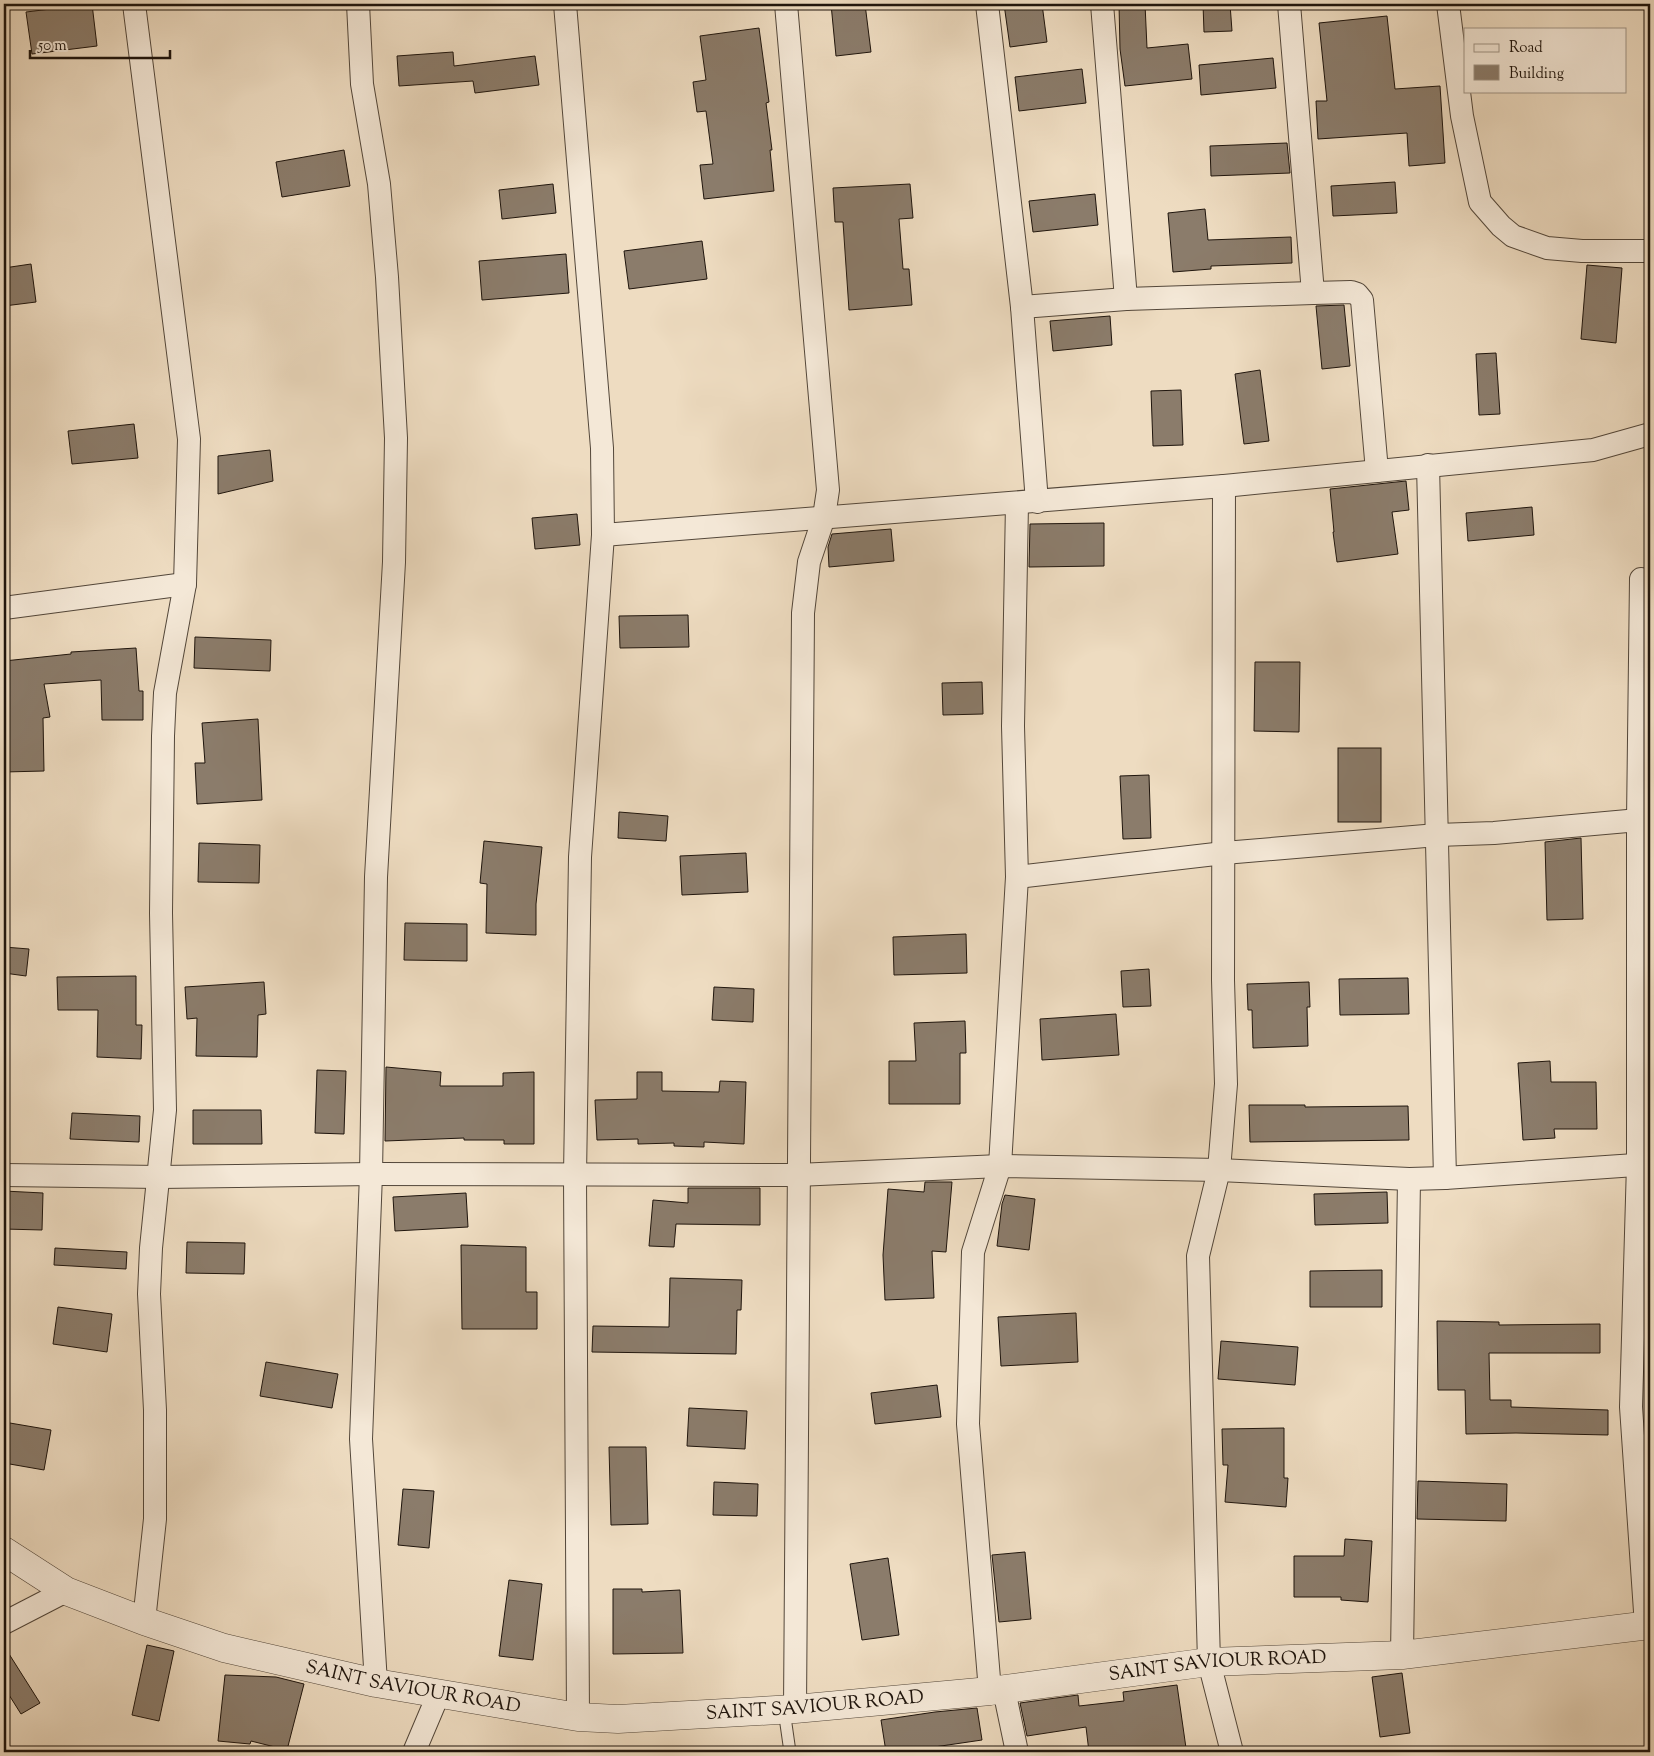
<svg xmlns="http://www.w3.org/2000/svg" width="1654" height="1756" font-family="'Sorts Mill Goudy',serif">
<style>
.building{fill:#8b7c6b;stroke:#1f150d}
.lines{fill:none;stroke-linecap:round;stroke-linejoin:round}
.service-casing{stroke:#53473a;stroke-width:13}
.minor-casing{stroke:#53473a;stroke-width:24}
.tertiary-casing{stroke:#53473a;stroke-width:29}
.service{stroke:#f4e8d7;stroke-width:11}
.minor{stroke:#f4e8d7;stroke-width:22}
.tertiary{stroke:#f4e8d7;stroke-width:28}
.labels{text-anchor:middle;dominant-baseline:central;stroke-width:4;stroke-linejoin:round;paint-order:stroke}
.street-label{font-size:19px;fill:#1f150d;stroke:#f4e8d7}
</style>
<rect width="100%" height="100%" fill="#eedcc1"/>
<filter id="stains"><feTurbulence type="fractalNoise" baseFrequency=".004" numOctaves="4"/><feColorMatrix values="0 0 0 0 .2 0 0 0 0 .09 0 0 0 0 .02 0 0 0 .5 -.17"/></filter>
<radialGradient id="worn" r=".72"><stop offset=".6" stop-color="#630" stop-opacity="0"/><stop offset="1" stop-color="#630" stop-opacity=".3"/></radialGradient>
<g class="building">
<polygon points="92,4 97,46 32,54 26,12"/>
<polygon points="831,4 865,4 871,52 836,56"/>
<polygon points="1004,4 1042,4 1047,42 1010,47"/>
<polygon points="1119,4 1145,4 1147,48 1188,44 1192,79 1125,86 1120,49"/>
<polygon points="1203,4 1230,4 1232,31 1204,32"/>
<polygon points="1387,16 1395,89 1440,86 1445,163 1409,166 1407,133 1318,139 1316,101 1327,101 1319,23"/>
<polygon points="759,28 769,102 766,103 772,150 770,150 774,191 704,199 700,165 713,164 706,111 697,112 693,82 706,80 700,36"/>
<polygon points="453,52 454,66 535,56 539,85 475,93 473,81 399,86 397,56"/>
<polygon points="1273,58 1276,88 1201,95 1199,65"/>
<polygon points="1082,69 1086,103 1019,111 1015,77"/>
<polygon points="1287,143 1290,173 1211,176 1210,146"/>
<polygon points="344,150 350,186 282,197 276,162"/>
<polygon points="1395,182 1397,213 1333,216 1331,186"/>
<polygon points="553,184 556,213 502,219 499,190"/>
<polygon points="910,184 913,218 899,219 903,269 909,269 912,305 849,310 843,222 835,222 833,188"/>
<polygon points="1095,194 1098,225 1033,232 1029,201"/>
<polygon points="1205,209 1208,240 1291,237 1292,263 1211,266 1211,269 1173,272 1168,213"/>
<polygon points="702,241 707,279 629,289 624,251"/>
<polygon points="566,254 569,293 482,300 479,261"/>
<polygon points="31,264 36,302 4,306 4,268"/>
<polygon points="1587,265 1622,268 1616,343 1581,339"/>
<polygon points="1344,305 1350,366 1322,369 1316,306"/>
<polygon points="1110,316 1112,345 1053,351 1050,321"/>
<polygon points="1496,353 1500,414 1479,415 1476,354"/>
<polygon points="1260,370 1269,441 1244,444 1235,374"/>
<polygon points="1181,390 1183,445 1153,446 1151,391"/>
<polygon points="134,424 138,458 72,464 68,431"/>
<polygon points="270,450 273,481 218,494 218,456"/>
<polygon points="1406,481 1409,510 1392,512 1398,554 1337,562 1333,532 1334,532 1330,489"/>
<polygon points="1532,507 1534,535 1468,541 1466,513"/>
<polygon points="577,514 580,545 535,549 532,518"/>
<polygon points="1104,523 1104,566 1029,567 1030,524"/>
<polygon points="891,529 894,561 829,567 828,547 832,534"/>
<polygon points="688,615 689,647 620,648 619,616"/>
<polygon points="195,637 271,640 270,671 194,668"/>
<polygon points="136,648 139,691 143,691 143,720 102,720 101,680 44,684 50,717 43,718 44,771 4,772 4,661 71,654 71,652"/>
<polygon points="1255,662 1300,662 1299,732 1254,731"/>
<polygon points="982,682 983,714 943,715 942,683"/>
<polygon points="258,719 262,800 197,804 195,763 205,763 202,723"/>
<rect x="1338" y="748" width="43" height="74"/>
<polygon points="1149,775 1151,838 1123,839 1120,776"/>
<polygon points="619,812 668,816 666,841 618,838"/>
<polygon points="1581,838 1583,919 1547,920 1545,842"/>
<polygon points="484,841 542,847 536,904 536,935 486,933 487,884 480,883"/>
<polygon points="199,843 260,845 259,883 198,882"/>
<polygon points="746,853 748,892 682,895 680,856"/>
<polygon points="405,923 467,924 467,961 404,960"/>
<polygon points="966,934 967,973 894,975 893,937"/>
<polygon points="4,947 29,949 26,976 4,973"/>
<polygon points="1149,969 1151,1006 1123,1007 1121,971"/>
<polygon points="136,976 136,1025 142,1025 141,1059 97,1057 98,1010 58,1010 57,977"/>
<polygon points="1408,978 1409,1014 1340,1015 1339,979"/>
<polygon points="264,982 266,1014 258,1015 257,1057 196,1056 197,1018 187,1019 185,987"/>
<polygon points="1309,982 1310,1007 1307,1007 1308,1046 1253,1048 1252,1010 1248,1010 1247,984"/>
<polygon points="714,987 754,989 753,1022 712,1020"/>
<polygon points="1116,1014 1119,1055 1042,1060 1040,1019"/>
<polygon points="965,1021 966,1053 960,1053 960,1104 889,1104 889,1061 916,1061 914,1023"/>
<polygon points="1550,1061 1551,1082 1596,1082 1597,1129 1554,1129 1555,1138 1523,1140 1518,1063"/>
<polygon points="386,1067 441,1072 440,1086 503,1086 503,1073 534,1072 534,1144 504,1144 504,1140 464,1140 464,1138 385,1141"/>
<polygon points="317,1070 346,1071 344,1134 315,1133"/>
<polygon points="637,1072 662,1072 662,1091 719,1092 720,1081 746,1082 744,1144 704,1142 704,1147 674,1146 674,1143 638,1144 638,1139 597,1140 595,1100 637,1099"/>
<polygon points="1249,1105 1305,1105 1305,1107 1408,1106 1409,1140 1250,1142"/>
<polygon points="193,1110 261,1110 262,1144 193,1144"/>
<polygon points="72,1113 140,1116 139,1142 70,1139"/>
<polygon points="925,1182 952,1182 946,1252 932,1251 934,1298 885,1300 883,1255 888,1189 924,1192"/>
<polygon points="688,1188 760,1188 760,1225 676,1224 674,1247 649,1246 653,1200 688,1203"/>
<polygon points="4,1191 43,1193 42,1230 4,1229"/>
<polygon points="1387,1192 1388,1223 1315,1225 1314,1194"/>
<polygon points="466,1193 468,1227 395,1231 393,1197"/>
<polygon points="1005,1195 1035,1199 1029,1250 997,1246 1002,1204"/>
<polygon points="187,1242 245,1243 244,1274 186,1273"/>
<polygon points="461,1245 526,1247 526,1292 537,1292 537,1329 462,1329"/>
<polygon points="55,1248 127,1252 126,1269 54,1265"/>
<polygon points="1382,1270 1382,1307 1310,1307 1310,1271"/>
<polygon points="670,1278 742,1280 741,1310 737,1310 736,1354 592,1352 593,1326 669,1327"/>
<polygon points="58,1307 112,1314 107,1352 53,1344"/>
<polygon points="1076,1313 1078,1362 1001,1366 998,1317"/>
<polygon points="1437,1321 1499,1322 1499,1325 1600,1324 1600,1353 1489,1353 1490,1400 1511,1400 1511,1407 1608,1410 1608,1435 1516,1433 1466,1434 1465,1390 1438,1390"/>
<polygon points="1221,1341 1298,1347 1295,1385 1218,1379"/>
<polygon points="266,1362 338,1374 332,1408 260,1396"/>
<polygon points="937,1385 941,1417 875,1424 871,1393"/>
<polygon points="689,1408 747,1411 745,1449 687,1446"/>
<polygon points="4,1422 51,1430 44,1470 4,1463"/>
<polygon points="1284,1428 1284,1478 1288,1478 1286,1507 1225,1502 1228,1465 1223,1465 1222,1429"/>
<polygon points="609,1447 646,1447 648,1524 611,1525"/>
<polygon points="1418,1481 1507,1484 1506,1521 1417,1519"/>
<polygon points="714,1482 758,1484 757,1516 713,1515"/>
<polygon points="403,1489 434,1491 429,1548 398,1545"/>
<polygon points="1345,1539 1372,1541 1368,1602 1341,1600 1341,1597 1294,1597 1294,1556 1344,1556"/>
<polygon points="1025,1552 1031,1619 999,1622 992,1555"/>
<polygon points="888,1558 899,1635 862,1640 850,1564"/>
<polygon points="509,1580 542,1584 533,1660 499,1656"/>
<polygon points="613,1589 642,1589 642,1592 680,1590 683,1653 613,1654"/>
<polygon points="147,1645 174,1651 159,1721 132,1715"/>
<polygon points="4,1646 40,1703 21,1714 4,1687"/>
<polygon points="1402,1673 1410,1733 1380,1737 1372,1677"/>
<polygon points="225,1675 276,1677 304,1684 287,1750 251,1741 250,1744 218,1741"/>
<polygon points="1177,1685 1186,1748 1154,1752 1089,1752 1086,1727 1027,1736 1020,1703 1078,1695 1079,1706 1124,1701 1123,1692"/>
<polygon points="977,1708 982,1740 900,1752 886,1752 881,1720 935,1712"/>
</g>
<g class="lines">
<g class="service-casing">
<polyline id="service" points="784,1710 790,1752"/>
</g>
<g class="minor-casing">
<g id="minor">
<polyline points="134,4 189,439 185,584 165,693 163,736 161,913 165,1110 151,1248 149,1294 155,1410 155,1519 144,1621"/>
<polyline points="358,4 362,84 379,184 387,277 396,438 394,562 376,877 371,1174 361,1439 376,1683"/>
<polyline points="565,4 602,448 603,535 580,857 575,1176 578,1717"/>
<polyline points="786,4 828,490 824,517 809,562 803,613 795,1709"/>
<polyline points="987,4 1022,307 1037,502"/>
<polyline points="1102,4 1126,299"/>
<polyline points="1289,4 1313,293"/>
<polyline points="1448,4 1462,116 1480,202 1501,226 1513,236 1547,248 1582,251 1650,251"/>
<polyline points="1022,307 1126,299 1313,293 1351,292 1357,294 1362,300 1377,471"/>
<polyline points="1428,465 1445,1178"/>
<polyline points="1224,486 1223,980 1226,1084 1219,1170 1198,1256 1209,1662 1232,1752"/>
<polyline points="603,535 1224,486 1593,450 1650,434"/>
<polyline points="1641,579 1638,820 1638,1164 1631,1407 1646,1626"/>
<polyline points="4,608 185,584"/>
<polyline points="1017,877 1224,853 1437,835 1494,833 1650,819"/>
<polyline points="4,1175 160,1177 371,1174 797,1175 1000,1166 1219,1170 1409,1179 1445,1178 1650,1164"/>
<polyline points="4,1623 66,1591"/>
<polyline points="1402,1655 1409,1179"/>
<polyline points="1004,1690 1017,1752"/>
<polyline points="990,1691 968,1424 973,1252 1000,1166 1017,877 1013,726 1017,503"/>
<polyline points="414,1752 439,1693"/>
</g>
</g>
<g class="tertiary-casing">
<g id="tertiary">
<path id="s1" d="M4,1551l62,40 78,30 80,27 152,35 202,34 40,2 177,-10 195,-18 219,-29 193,-7 248,-30"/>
</g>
</g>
<use href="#service" class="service"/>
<use href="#minor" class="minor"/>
<use href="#tertiary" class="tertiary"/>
</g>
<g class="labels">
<g class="street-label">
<text stroke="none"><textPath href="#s1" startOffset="1245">SAINT SAVIOUR ROAD</textPath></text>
<text stroke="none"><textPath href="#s1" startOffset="435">SAINT SAVIOUR ROAD</textPath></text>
<text stroke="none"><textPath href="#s1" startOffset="840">SAINT SAVIOUR ROAD</textPath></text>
</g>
</g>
<rect width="1654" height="1756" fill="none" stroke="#eedcc1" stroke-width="20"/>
<rect x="5" y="5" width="1644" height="1746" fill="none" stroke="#1f150d" stroke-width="2.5"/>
<rect x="10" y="10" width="1634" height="1736" fill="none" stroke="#1f150d"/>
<rect x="1464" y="28" width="162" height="65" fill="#f4e8d7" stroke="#9f9486"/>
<rect x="1474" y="44" width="25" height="8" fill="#f4e8d7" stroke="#9f9486"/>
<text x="1509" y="52" font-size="15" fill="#1f150d">Road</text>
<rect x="1474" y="65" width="25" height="15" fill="#8b7c6b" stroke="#9f9486"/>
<text x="1509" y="78" font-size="15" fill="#1f150d">Building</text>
<path d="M30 50v8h140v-8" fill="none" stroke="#1f150d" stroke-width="2.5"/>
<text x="38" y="50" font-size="15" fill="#1f150d" stroke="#f4e8d7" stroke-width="4" paint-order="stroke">50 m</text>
<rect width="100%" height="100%" filter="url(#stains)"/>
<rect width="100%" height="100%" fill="url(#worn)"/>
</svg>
